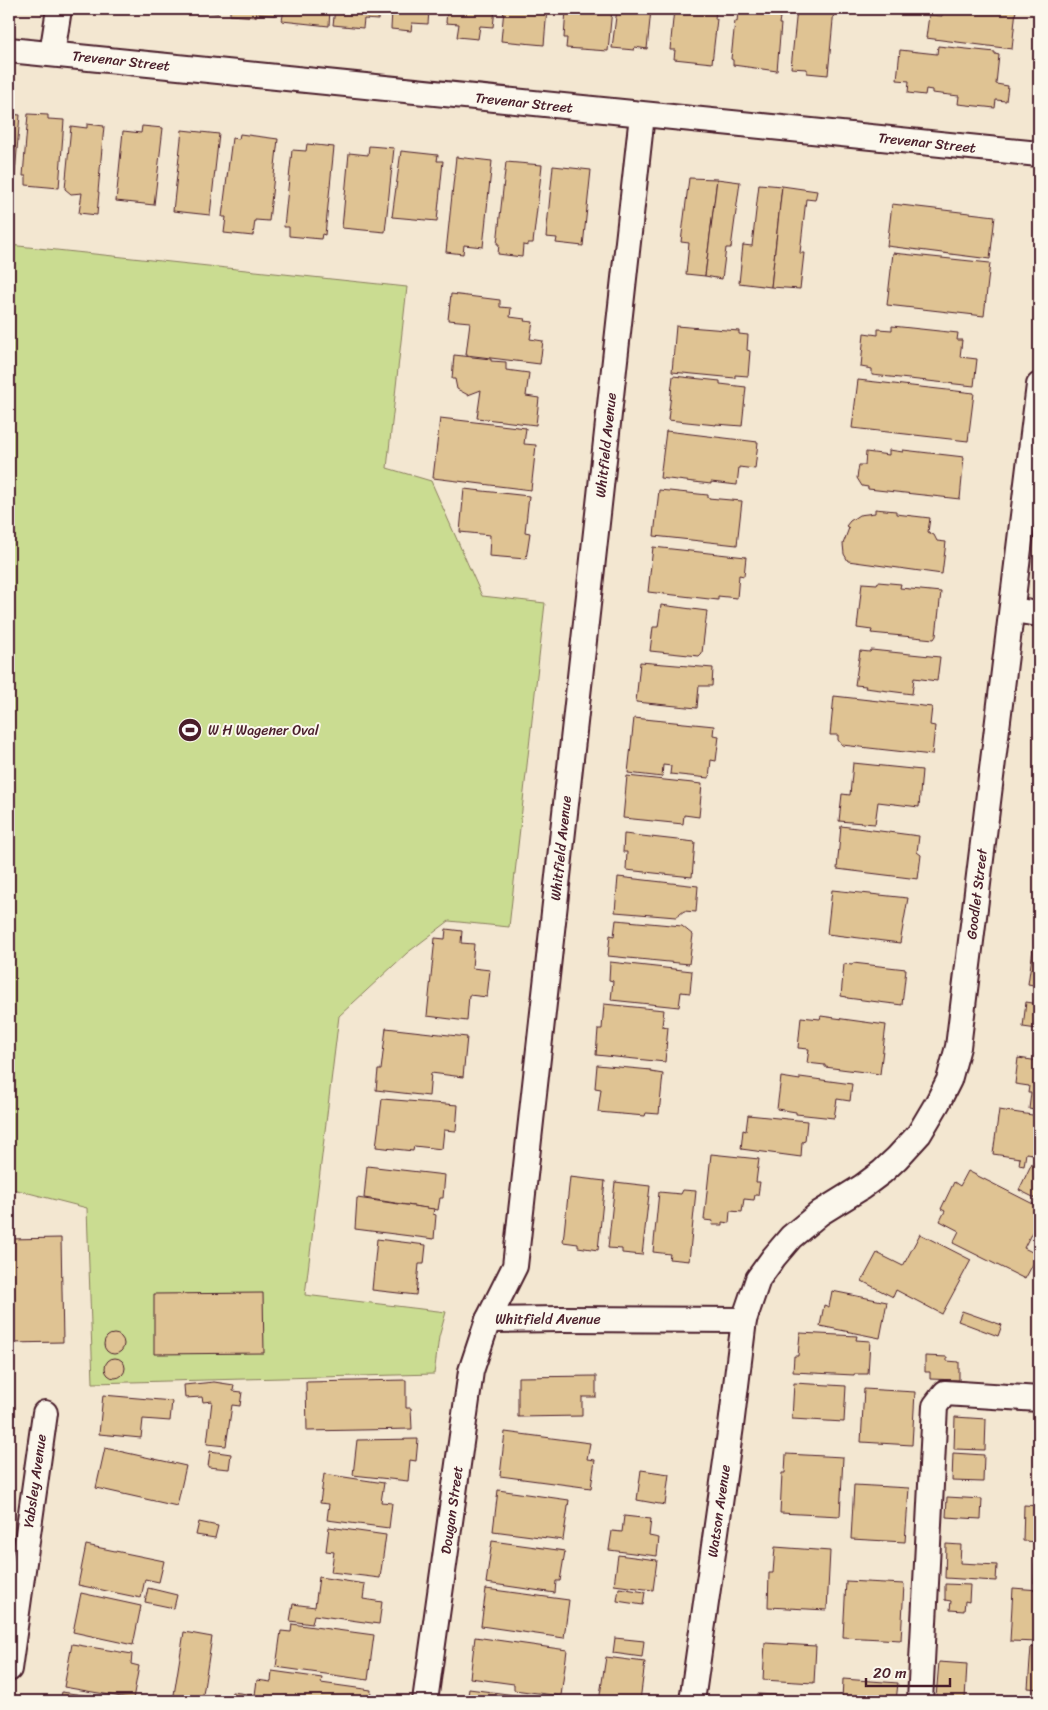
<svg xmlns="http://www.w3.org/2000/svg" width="1048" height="1710" font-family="Sriracha,sans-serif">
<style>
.green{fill:#cadc91;stroke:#8a7e5e}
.building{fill:#dfc393;stroke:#4a1f2b}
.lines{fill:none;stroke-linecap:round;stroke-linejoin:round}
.minor-casing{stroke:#4a1f2b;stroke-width:28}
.minor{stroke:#fbf7ec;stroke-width:24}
.labels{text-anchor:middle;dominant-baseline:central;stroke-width:4;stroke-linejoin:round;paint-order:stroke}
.street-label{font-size:14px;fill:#4a1f2b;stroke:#fbf7ec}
.poi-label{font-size:14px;fill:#4a1f2b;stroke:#fbf7ec;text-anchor:start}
</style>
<rect width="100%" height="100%" fill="#f3e7d1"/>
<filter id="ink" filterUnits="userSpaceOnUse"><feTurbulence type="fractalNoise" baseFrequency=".02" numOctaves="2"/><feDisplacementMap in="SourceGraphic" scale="10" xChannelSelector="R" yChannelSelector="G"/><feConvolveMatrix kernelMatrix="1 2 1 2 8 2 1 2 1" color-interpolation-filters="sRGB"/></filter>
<g filter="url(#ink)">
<polygon class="green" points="9,245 407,287 387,468 431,481 482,596 545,603 509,927 449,921 407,953 339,1016 305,1295 446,1312 439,1337 434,1374 93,1383 87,1208 9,1188"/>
<g class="building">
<polygon points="178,9 218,9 218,13"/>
<polygon points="230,9 275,9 275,15 256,14 256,17 230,15"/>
<polygon points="284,9 330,9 329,26 282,21"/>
<polygon points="335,9 379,9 378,20 364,19 363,28 333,25"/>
<polygon points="392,9 434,9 429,10 428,24 412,23 411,31 391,29"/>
<polygon points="447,9 495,9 493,27 480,26 478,39 457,37 459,24 446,23"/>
<polygon points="504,9 547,9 544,45 501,41"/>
<polygon points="566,9 612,9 608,51 566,48 567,38 564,38"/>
<polygon points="617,9 651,10 647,49 635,47 634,50 612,48"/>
<polygon points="674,9 716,9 715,19 717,19 712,63 674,59 675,50 670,50"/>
<polygon points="765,9 781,10 779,24 781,24 777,71 733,65 733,60 731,59 735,21 737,22 738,10 765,13"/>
<polygon points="797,9 834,9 828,75 807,73 807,69 791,68"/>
<polygon points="943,9 1016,9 1012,49 926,38 929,15 942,16"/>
<polygon points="938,46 995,52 995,54 999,55 996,84 1008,86 1006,101 996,100 995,108 958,104 959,96 932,93 932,90 926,89 925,95 908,93 909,81 897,80 900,50 937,54"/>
<polygon points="9,114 20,115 14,186 9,186"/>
<polygon points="28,114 48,115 48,119 64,120 59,188 26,185 26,176 23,176"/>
<polygon points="87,124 104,126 98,192 99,192 97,215 79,213 82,193 71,194 65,189 71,126 87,128"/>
<polygon points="142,126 163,128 154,205 116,201 123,131 141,133"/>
<polygon points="182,130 219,134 210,215 173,211"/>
<polygon points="240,134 278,139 269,221 255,220 253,236 224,233 226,217 222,217 232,138 239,139"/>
<polygon points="307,144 334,147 325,235 322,234 321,239 289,236 289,227 284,227 292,150 306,151"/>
<polygon points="369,146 394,148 385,232 342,228 349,153 368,155"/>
<polygon points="401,151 438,155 437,161 443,161 437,221 392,217"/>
<polygon points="456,157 492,161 483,247 464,245 463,254 446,252"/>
<polygon points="506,162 542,165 533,243 528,243 528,246 523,245 522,257 498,254 499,244 497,244"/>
<polygon points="553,166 591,170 583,246 556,243 557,238 546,237"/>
<polygon points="689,178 717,179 705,276 686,274 689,243 681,242"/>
<polygon points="717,179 740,182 731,248 726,248 722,279 705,276"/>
<polygon points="759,184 782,186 771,287 739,283 743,245 752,246"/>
<polygon points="782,186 817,191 815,200 806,199 800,253 804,253 800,289 771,287"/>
<polygon points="892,204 995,216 990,259 887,246"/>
<polygon points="893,253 990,263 984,316 887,305"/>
<polygon points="451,294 500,300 500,307 511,308 510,317 525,319 524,321 533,322 530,339 543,341 540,364 466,355 470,322 448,320"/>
<polygon points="676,326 739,331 739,334 748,335 747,350 750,351 748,376 735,375 735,378 672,372"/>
<polygon points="892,326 958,333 957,340 962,340 960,357 977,359 974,386 872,375 872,369 861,367 864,333 878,335 878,329 892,330"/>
<polygon points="454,355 491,359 491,361 506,362 506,370 529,373 526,396 539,398 536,425 477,418 481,390 468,395 457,389 455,379 452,379"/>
<polygon points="673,376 720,381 720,384 746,387 742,426 716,424 716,425 668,420"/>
<polygon points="858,380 974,393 968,441 852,428"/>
<polygon points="440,418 526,428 524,444 536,445 531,490 433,478"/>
<polygon points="666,431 758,442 755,469 739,467 737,485 711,482 711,484 660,478"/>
<polygon points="889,450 903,452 903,450 964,457 960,499 868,489 868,487 862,486 857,478 859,465 865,465 866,452 889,455"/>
<polygon points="464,489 529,496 525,532 530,533 526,559 489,556 490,535 460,532"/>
<polygon points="659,490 708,495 708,498 742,501 737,545 654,536"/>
<polygon points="875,509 896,511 896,514 930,518 928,532 934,535 937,541 946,542 942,574 848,561 844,554 843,544 849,528 846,526 850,521 859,515 875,513"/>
<polygon points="653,547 746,557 744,576 739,575 737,598 718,596 718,600 648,592"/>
<polygon points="878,582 901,584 900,588 941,592 936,636 934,639 871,633 872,630 857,628 862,583 877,584"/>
<polygon points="661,605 707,611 702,653 699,656 650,651 653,627 658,627"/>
<polygon points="871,650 940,657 937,681 914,678 912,694 865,688 866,686 855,685 860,651 870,652"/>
<polygon points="640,662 713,668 712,686 699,686 697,708 636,702"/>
<polygon points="834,696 932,707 930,725 935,726 932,755 842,745 838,740 838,735 830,735"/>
<polygon points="634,718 714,726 713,735 719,736 716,761 711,760 709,778 670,774 671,766 663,765 662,777 628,773"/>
<polygon points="853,763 922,770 919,807 878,802 875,824 839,821 842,794 850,795"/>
<polygon points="627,776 702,784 699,817 684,815 683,824 623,818"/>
<polygon points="841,826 919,836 917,852 921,855 918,879 837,869"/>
<polygon points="624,834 695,842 692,877 626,870 627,852 623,852"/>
<polygon points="618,877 698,886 696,912 684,911 676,917 615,912"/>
<polygon points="832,890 908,898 900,943 827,934"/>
<polygon points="1039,897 1039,923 1036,922"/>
<polygon points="616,920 682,926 693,935 689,964 608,956 610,935 614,936"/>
<polygon points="446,929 462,931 461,943 474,944 472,968 490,970 487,997 469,995 467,1021 427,1016 435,938 445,939"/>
<polygon points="1033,949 1039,950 1039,986 1028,984"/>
<polygon points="610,962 692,971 690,993 681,992 679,1007 611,1000 613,981 609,980"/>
<polygon points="853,963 906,969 902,1005 847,998 847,997 841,996 844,964 852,965"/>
<polygon points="1026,1002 1039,1004 1039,1040 1035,1039 1037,1029 1023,1027"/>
<polygon points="604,1004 664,1010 662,1026 668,1027 665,1062 596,1055 598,1029 602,1029"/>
<polygon points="821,1016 886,1025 880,1074 825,1067 825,1065 807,1063 809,1049 798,1048 801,1017 820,1019"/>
<polygon points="386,1028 467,1037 463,1077 431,1073 429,1096 376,1090 378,1070 381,1070"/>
<polygon points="1018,1058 1039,1061 1039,1111 1029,1109 1031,1093 1028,1093 1029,1086 1015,1084"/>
<polygon points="597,1065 651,1070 651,1072 663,1074 659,1114 646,1113 645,1116 598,1112 601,1089 595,1088"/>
<polygon points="781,1077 800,1080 800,1077 852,1084 850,1101 837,1099 834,1118 796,1114 796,1112 777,1109"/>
<polygon points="382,1099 458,1105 456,1131 444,1130 442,1149 414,1146 413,1151 376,1147"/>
<polygon points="999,1110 1039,1116 1039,1155 1026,1153 1024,1166 1019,1165 1020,1158 993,1154"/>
<polygon points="748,1115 807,1121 805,1141 802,1142 801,1157 741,1149 743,1130 746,1131"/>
<polygon points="711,1154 759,1159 756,1182 760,1182 758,1195 755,1195 754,1200 744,1199 742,1212 730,1211 729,1223 722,1222 722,1225 712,1225 713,1221 704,1220"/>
<polygon points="1032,1163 1039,1166 1039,1200 1019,1190"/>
<polygon points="367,1166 445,1175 443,1198 440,1198 438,1210 364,1198"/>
<polygon points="968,1171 1039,1207 1039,1235 1032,1232 1024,1248 1038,1255 1025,1279 953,1243 959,1231 940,1221 945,1211 941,1209 954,1182 960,1186"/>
<polygon points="570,1177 605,1181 598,1250 578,1247 578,1244 563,1242"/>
<polygon points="615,1182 650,1186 642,1255 622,1253 622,1249 608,1248"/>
<polygon points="683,1190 696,1191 689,1261 669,1259 670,1254 653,1252 659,1192 681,1194"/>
<polygon points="357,1198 434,1209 433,1214 436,1215 434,1239 355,1229"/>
<polygon points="920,1234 971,1260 942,1314 896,1290 893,1297 862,1281 877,1253 903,1266"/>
<polygon points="61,1238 63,1342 9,1343 9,1239"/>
<polygon points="377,1239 426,1245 424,1264 419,1264 416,1295 372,1290"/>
<polygon points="832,1291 887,1302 880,1338 820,1326 824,1305 829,1307"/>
<polygon points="263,1293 264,1353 154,1354 154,1294"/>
<polygon points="962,1311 1002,1325 998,1336 958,1321"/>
<polygon points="800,1333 857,1336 856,1340 870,1341 868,1374 854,1374 854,1375 793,1372 794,1356 798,1356"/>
<circle cx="114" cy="1344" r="10"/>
<polygon points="925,1356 947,1357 947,1361 959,1362 959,1380 930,1379 930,1372 925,1372"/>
<circle cx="115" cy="1368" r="10"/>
<polygon points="596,1376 596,1397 582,1397 582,1416 518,1417 518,1377"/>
<polygon points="406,1380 406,1408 411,1408 412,1429 307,1431 306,1382"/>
<polygon points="214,1382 234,1385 233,1391 242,1392 240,1406 232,1405 226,1446 207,1444 212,1401 203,1402 202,1397 185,1398 184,1385"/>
<polygon points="794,1383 846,1386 844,1422 792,1419"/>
<polygon points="864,1389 915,1392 912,1445 861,1442"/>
<polygon points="103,1395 172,1401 170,1421 143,1419 141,1438 99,1434"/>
<polygon points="955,1417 986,1419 985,1450 954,1449"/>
<polygon points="505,1432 590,1443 587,1459 595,1460 591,1488 500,1476"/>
<polygon points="418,1439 416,1461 410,1460 408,1481 353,1475 357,1440"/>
<polygon points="105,1448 186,1466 177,1506 96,1488"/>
<polygon points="210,1451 231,1454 229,1469 208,1467"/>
<polygon points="953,1453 984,1455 983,1482 952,1481"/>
<polygon points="786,1454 843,1457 840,1516 780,1513 782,1473 785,1473"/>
<polygon points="641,1470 669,1474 665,1505 637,1500"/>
<polygon points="324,1474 384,1483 381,1502 392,1503 389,1528 327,1520 329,1504 320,1503"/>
<polygon points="854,1485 909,1488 905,1542 851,1539"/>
<polygon points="498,1490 569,1500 563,1540 493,1531"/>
<polygon points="947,1497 982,1499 981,1519 946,1517"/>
<polygon points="1024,1505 1039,1506 1039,1542 1023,1541"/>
<polygon points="624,1516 651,1519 649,1536 659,1538 657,1556 609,1550 612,1531 622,1532"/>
<polygon points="199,1522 218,1526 215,1538 196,1535"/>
<polygon points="329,1527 386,1535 380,1578 331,1572 334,1552 326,1551"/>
<polygon points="492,1541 565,1551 560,1581 556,1581 555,1593 486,1583"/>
<polygon points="946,1544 961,1545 960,1563 997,1565 996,1581 945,1578"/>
<polygon points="86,1545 164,1561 159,1582 145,1579 141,1598 78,1585"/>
<polygon points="775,1547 830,1551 827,1610 768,1607 769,1573 773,1573"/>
<polygon points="618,1555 657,1560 653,1590 614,1585"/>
<polygon points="1035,1563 1039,1563 1039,1584 1034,1583"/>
<polygon points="319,1577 365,1584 363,1599 382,1602 379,1624 314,1615 312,1624 290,1621 293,1604 315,1607"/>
<polygon points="846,1581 904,1584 901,1640 843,1637"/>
<polygon points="945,1584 970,1585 969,1602 965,1601 964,1611 950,1610 951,1601 945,1600"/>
<polygon points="148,1588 177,1595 174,1608 145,1602"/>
<polygon points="619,1588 645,1592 643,1605 617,1601"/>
<polygon points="1013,1588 1039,1590 1039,1642 1010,1641"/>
<polygon points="486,1589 569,1600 564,1638 481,1626"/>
<polygon points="81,1593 141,1606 133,1645 73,1632"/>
<polygon points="292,1624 374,1635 368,1680 276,1667 281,1631 291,1632"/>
<polygon points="184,1632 212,1637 202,1701 173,1701"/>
<polygon points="475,1637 567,1650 561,1696 514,1690 514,1684 470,1678"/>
<polygon points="615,1638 644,1641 642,1657 613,1653"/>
<polygon points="765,1643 816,1646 814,1683 763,1680"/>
<polygon points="72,1644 132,1654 131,1664 139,1666 133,1699 64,1687"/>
<polygon points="1031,1647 1039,1648 1039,1689 1028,1688"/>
<polygon points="606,1657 645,1662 640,1701 599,1701"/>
<polygon points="939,1662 967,1664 965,1699 936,1697"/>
<polygon points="272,1671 322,1678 321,1683 371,1690 370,1701 230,1701 232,1692 255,1695 257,1680 271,1682"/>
<polygon points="843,1679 898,1683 896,1701 842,1701"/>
<polygon points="469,1689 561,1701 467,1701"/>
<polygon points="62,1692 124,1701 60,1701"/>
<polygon points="757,1694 813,1697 813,1701 756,1701"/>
</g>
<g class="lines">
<g class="minor-casing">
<g id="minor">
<polyline points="9,50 1039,154"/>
<polyline points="52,54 59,9"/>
<polyline points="642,115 515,1266 488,1320 563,1319 744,1320"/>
<polyline points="1012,610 1039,614"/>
<polyline points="9,1669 45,1413"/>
<polyline points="425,1701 471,1371 488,1320"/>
<polyline points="692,1701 731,1426 744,1320 758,1279 774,1257 791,1237 820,1213 862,1187 882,1172 897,1158 919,1134 938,1102 949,1080 958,1047 1039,385"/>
<polyline points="920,1701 935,1406 945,1393 1039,1399"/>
</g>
</g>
<use href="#minor" class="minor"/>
</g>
</g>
<defs>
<g id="stadium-disc" transform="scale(1.25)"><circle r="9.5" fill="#4a1f2b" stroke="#fbf7ec"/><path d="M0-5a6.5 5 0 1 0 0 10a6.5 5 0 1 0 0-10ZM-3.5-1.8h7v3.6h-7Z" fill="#fff"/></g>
</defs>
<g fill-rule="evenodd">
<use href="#stadium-disc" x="190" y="730"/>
</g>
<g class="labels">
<g class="street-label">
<text transform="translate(121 61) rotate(6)">Trevenar Street</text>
<text transform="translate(524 103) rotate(6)">Trevenar Street</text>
<text transform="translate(927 143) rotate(6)">Trevenar Street</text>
<text transform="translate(606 445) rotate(-84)">Whitfield Avenue</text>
<text transform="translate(561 848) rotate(-84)">Whitfield Avenue</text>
<text transform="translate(977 894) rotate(-83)">Goodlet Street</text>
<text x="548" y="1319">Whitfield Avenue</text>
<text transform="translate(35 1481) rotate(-82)">Yabsley Avenue</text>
<text transform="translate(452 1510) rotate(-82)">Dougan Street</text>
<text transform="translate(719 1511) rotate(-82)">Watson Avenue</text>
</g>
<g class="poi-label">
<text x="208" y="730">W H Wagener Oval</text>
</g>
</g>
<rect width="1048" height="1710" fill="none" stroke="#fbf7ec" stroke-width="30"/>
<rect x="15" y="15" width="1018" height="1680" fill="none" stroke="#4a1f2b" stroke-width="2" filter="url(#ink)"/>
<path d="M866 1678v8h84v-8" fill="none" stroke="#4a1f2b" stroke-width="2.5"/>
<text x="873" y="1678" font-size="15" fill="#4a1f2b" stroke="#fbf7ec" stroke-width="4" paint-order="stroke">20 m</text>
</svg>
